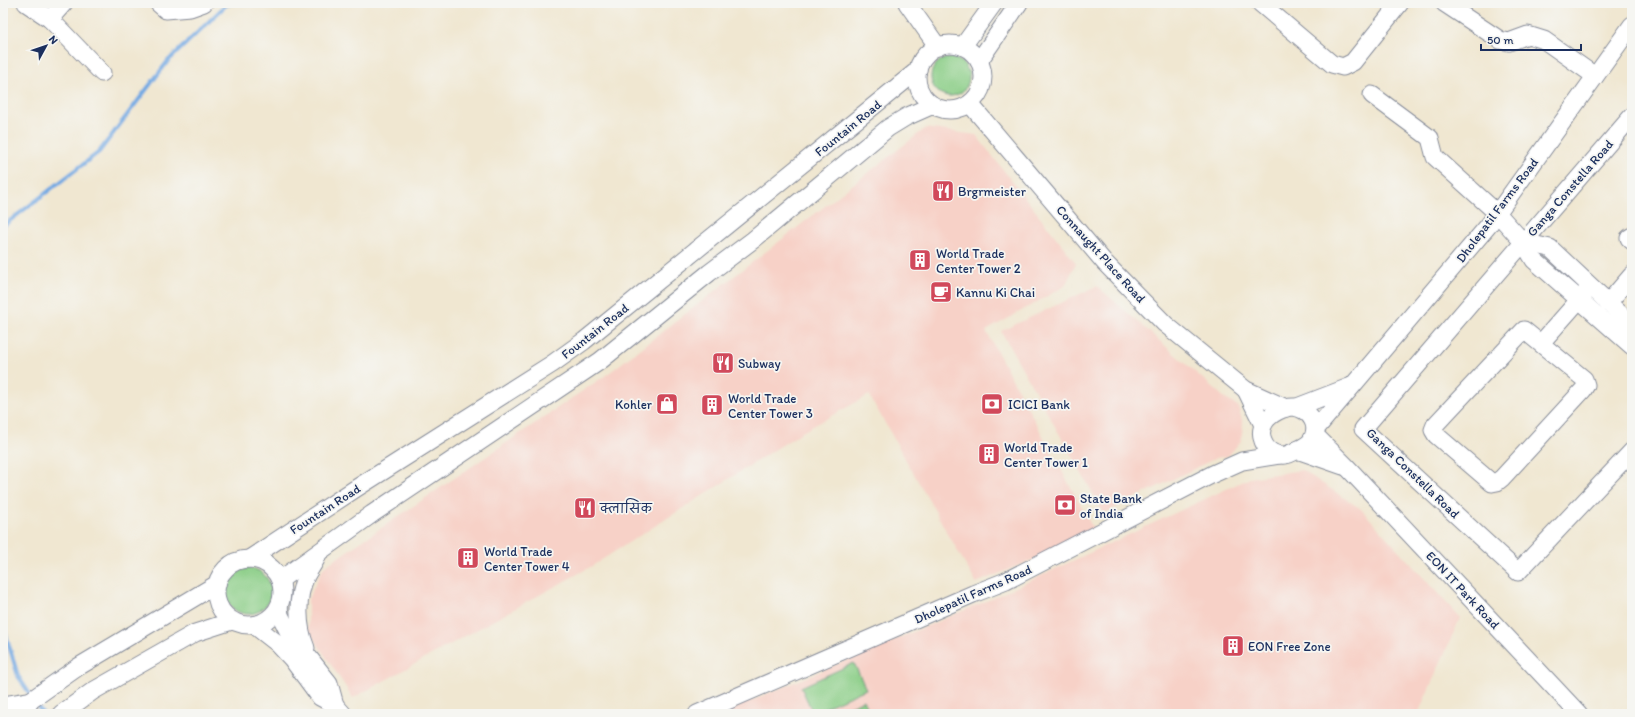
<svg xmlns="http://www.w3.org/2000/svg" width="1635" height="717" font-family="Itim,'Playpen Sans Deva',sans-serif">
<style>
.built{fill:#f7d1c7}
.green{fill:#8bce87;stroke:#537e72}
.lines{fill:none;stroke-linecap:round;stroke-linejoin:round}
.stream{stroke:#76aae3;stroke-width:4}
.minor-casing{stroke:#868b98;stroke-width:19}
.major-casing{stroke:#868b98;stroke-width:23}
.minor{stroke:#fff;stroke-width:17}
.major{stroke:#fff;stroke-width:21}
.labels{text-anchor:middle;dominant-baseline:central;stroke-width:3.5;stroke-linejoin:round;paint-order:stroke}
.street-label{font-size:13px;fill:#1b2f5e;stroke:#f6f6f2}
.poi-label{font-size:13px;fill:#1b2f5e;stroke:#f6f6f2;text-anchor:start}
</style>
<rect width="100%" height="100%" fill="#f6f6f2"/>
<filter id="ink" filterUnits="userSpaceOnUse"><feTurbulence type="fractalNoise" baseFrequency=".025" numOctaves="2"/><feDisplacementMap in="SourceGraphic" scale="8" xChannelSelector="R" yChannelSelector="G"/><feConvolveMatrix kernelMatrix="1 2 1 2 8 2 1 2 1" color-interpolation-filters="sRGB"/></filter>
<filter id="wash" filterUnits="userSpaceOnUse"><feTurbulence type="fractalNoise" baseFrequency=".012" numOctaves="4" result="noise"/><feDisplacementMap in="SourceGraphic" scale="16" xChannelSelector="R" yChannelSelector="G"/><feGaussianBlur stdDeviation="0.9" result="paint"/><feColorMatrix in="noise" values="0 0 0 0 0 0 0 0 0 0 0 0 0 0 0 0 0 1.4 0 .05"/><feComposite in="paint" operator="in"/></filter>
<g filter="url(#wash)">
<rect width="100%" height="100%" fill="#f0e7d1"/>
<g class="built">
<polygon points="926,128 976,135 1076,263 1065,286 986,331 1096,534 976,583 869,395 804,431 592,566 353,698 308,630 308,599 324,567 609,373"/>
<polygon points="1097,286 1227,400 1238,406 1243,424 1241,441 1228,456 1216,458 1104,513 1001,331"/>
<polygon points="1302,470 1361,509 1460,618 1418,714 720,714 991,599 1250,478"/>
</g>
<g class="green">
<circle cx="950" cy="77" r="19"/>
<circle cx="248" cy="591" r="23"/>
<polygon points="854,663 866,689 813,713 801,687"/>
<polygon points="864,700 870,714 831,714"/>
</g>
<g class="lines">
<g class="stream">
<polyline points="3,226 99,152 168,61 226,5 232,3"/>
<polyline points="3,625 18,676 31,696"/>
<polyline points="35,702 43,714"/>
</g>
</g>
</g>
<g filter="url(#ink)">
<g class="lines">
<g class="minor-casing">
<g id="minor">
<polyline points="26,3 50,19 102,73"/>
<polyline points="158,3 166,10 190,8 204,3"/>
<polyline points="907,3 938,47"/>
<polyline points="1260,3 1332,64 1343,67 1353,62 1400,3"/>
<polyline points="1444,3 1500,40 1509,42 1528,35 1544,40 1595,76"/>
<polyline points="50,19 64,3"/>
<circle cx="950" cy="77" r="33"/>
<polyline points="963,46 994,3"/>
<polyline points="979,61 1019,3"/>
<polyline points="1372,95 1430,138 1435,157 1497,213 1523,242 1534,260 1632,346"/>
<polyline points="970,104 1105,263 1165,324 1246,390 1286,408"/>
<polyline points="1632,116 1363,429 1518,572 1632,451"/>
<polyline points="1632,236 1629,238 1632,241"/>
<polyline points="1523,242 1550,248 1632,325"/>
<polyline points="1608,303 1632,275"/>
<polygon points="1524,330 1584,379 1586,385 1583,390 1502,478 1497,482 1492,483 1436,435 1433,430 1435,425"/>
<polyline points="1541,343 1586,292"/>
<polyline points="1246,390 1263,425"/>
<path d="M1293,407c17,2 29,20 17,35 -4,4 -9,6 -13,8 -7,4 -13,7 -20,4 -13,-3 -20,-20 -12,-32 5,-8 19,-15 28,-15z"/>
<polyline points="1297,407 1349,387"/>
<polyline points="1315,430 1488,226 1632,25"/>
<polyline points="1314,434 1347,467 1579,714"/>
<polyline points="1297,450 1343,466"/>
<circle cx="249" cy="592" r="33"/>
<polyline points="249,559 355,489 552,364 584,341 918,70"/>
<polyline points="280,580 372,514 600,361 709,273 753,240 888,128 906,117 933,105"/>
<polyline points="279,607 280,615 288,631 329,683 335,705"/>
<polyline points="254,625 277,643 292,659 320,697 335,705 343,714"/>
<path d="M306,648c-9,-22 -10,-50 0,-72 3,-6 8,-12 11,-19"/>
<polyline points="18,711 27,703 78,667 217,584"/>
<polyline points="61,714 93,691 195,633 232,621"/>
<polyline points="697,714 973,594 1006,581 1213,474 1242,461 1279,455"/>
</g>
</g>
<g class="major-casing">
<polyline id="major" points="3,707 27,703"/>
</g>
<use href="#minor" class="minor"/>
<use href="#major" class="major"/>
</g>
</g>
<defs>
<g id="restaurant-square" transform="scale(1.15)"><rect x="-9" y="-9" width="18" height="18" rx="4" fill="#d1495b" stroke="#f6f6f2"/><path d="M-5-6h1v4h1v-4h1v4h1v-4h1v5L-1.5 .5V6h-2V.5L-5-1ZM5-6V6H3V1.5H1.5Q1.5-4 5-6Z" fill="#fff"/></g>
<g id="building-square" transform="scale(1.15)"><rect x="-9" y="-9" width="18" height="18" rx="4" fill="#d1495b" stroke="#f6f6f2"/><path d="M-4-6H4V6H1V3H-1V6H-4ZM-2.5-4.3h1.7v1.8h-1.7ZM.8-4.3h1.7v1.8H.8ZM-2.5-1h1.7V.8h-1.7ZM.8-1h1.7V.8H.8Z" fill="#fff"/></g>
<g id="cafe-square" transform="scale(1.15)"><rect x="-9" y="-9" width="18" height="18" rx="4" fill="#d1495b" stroke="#f6f6f2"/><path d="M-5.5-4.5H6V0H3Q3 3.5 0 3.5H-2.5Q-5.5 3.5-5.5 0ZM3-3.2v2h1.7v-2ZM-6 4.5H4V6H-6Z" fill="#fff"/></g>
<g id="shop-square" transform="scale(1.15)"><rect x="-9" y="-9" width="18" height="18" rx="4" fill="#d1495b" stroke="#f6f6f2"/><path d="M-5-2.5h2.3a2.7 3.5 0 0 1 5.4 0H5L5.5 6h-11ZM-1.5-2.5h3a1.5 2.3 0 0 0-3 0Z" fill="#fff"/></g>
<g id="bank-square" transform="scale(1.15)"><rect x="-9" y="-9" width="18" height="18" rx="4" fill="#d1495b" stroke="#f6f6f2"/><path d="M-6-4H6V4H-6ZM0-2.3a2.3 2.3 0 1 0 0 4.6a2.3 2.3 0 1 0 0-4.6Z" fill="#fff"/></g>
</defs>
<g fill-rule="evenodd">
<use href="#restaurant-square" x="943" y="191"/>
<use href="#building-square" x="920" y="260"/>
<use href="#cafe-square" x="941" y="292"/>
<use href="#restaurant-square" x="723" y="363"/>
<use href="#shop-square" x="667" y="404"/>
<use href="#bank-square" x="992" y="404"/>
<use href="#building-square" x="712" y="405"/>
<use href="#building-square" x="989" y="454"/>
<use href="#bank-square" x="1065" y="505"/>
<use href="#restaurant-square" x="585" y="508"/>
<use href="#building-square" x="468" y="558"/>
<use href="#building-square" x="1233" y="646"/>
</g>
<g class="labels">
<g class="street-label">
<text transform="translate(848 128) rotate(-39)">Fountain Road</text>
<text transform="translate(1570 188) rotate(-49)">Ganga Constella Road</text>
<text transform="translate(1497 210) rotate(-53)">Dholepatil Farms Road</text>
<text transform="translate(1101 254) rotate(48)">Connaught Place Road</text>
<text transform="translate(595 331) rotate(-38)">Fountain Road</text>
<text transform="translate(1413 473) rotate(44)">Ganga Constella Road</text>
<text transform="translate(325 509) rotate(-33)">Fountain Road</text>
<text transform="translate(1463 590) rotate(47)">EON IT Park Road</text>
<text transform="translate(973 594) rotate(-24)">Dholepatil Farms Road</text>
</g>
<g class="poi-label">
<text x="958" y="191">Brgrmeister</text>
<text x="936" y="253">World Trade<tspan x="936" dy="15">Center Tower 2</tspan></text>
<text x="956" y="292">Kannu Ki Chai</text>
<text x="738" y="363">Subway</text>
<text x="728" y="398">World Trade<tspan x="728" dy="15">Center Tower 3</tspan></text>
<text x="652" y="404" text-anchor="end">Kohler</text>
<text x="1008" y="404">ICICI Bank</text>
<text x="1004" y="447">World Trade<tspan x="1004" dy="15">Center Tower 1</tspan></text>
<text x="1080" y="498">State Bank<tspan x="1080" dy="15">of India</tspan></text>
<text x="600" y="508">क्लासिक</text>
<text x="484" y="551">World Trade<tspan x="484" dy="15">Center Tower 4</tspan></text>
<text x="1248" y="646">EON Free Zone</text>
</g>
</g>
<rect width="1635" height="717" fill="none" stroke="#f6f6f2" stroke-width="16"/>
<g transform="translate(46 46) rotate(50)" stroke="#f6f6f2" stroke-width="3" paint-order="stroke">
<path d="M0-3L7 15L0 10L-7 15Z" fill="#1b2f5e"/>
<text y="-6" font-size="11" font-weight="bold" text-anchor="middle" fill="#1b2f5e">N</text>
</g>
<path d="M1481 44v6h100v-6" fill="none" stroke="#1b2f5e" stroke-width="2"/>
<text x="1487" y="44" font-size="12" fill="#1b2f5e" stroke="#f6f6f2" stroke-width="3" paint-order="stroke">50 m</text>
</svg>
